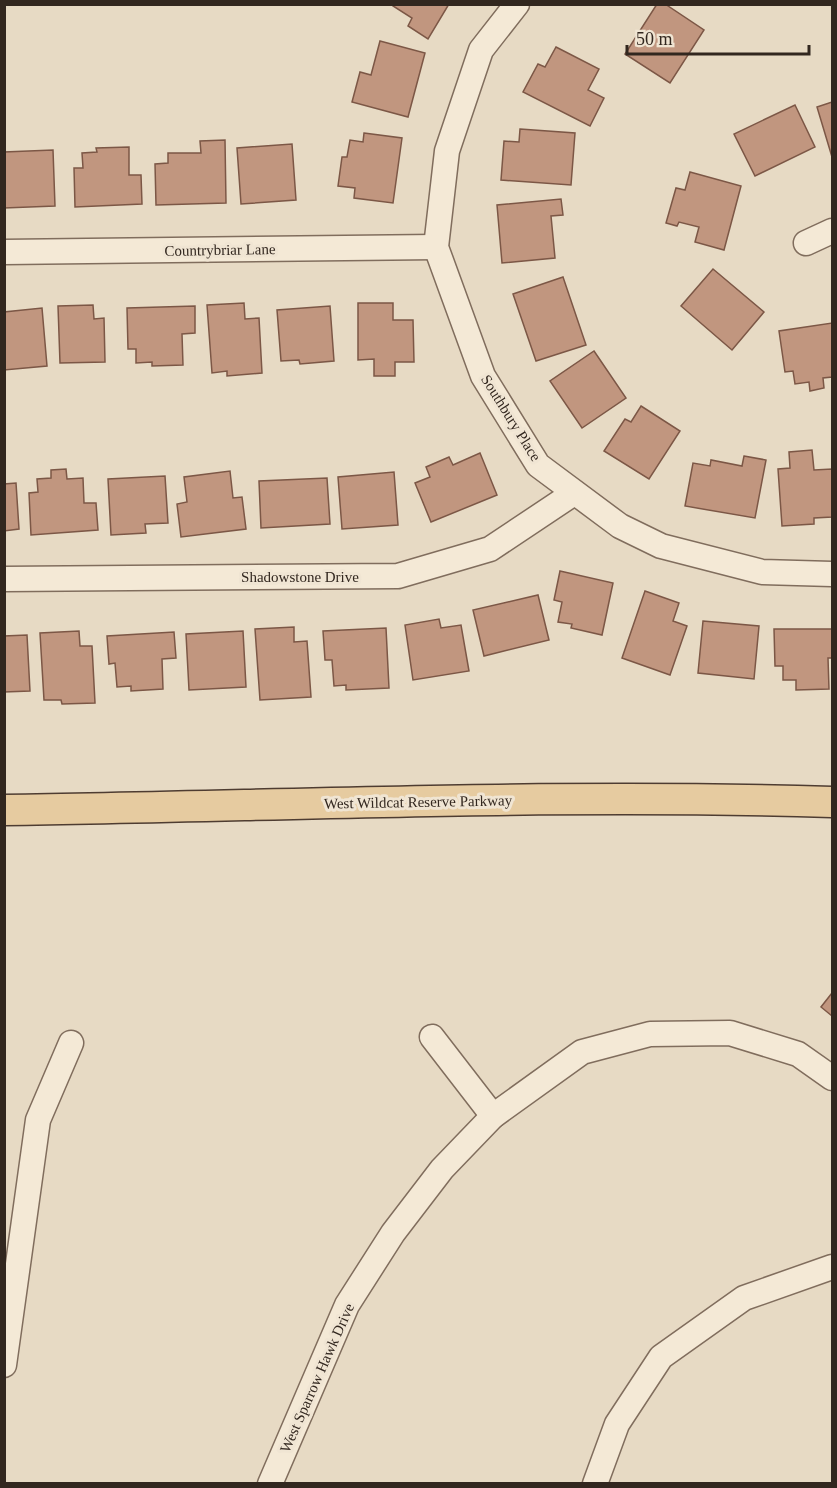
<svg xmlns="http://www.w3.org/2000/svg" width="837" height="1488" font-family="'Times New Roman',serif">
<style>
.building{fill:#c1967f;stroke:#7c5746;stroke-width:1.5}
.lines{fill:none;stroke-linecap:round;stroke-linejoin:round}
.minor-casing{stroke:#806d5d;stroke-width:27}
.major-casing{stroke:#4e3c31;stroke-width:33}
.minor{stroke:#f4e9d6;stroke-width:24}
.major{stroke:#e6cba0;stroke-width:30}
.labels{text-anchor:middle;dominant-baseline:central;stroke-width:6;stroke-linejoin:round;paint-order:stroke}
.street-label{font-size:15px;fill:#32271f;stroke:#f0e5d3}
</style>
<rect width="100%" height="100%" fill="#e7dac4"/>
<g class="building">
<polygon points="394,4 449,4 428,39 408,26 412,18 393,6"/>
<polygon points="657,4 665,4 704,30 670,83 625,54"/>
<polygon points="380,41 425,53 408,117 352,102 360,72 371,75"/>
<polygon points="556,47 599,69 588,90 604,98 590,126 523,92 538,64 545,67"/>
<polygon points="832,102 832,157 817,107"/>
<polygon points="795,105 815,147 755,176 734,134"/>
<polygon points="520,129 575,133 571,185 501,180 504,141 519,142"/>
<polygon points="364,133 402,138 393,203 354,198 355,188 338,186 342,157 347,157 350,140 363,142"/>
<polygon points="225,140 226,203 156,205 155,164 168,163 168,153 201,153 200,141"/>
<polygon points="292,144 296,200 241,204 237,148"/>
<polygon points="129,147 129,175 141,175 142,204 75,207 74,168 83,168 82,153 97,152 96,148"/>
<polygon points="53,150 55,206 4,208 4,152"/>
<polygon points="690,172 741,186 724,250 695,242 699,227 679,222 677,226 666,223 676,188 685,190"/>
<polygon points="561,199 563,215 551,216 555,258 502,263 497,205"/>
<polygon points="713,269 764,312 732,350 681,306"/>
<polygon points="563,277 586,345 536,361 513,294"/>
<polygon points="244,303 245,319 259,318 262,373 227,376 227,371 212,373 207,305"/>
<polygon points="358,303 393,303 393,320 413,320 414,362 395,362 395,376 374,376 374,359 358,360"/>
<polygon points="93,305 94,319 104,318 105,362 60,363 58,306"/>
<polygon points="195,306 195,333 182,334 183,365 152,366 152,362 136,363 136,349 128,349 127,308"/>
<polygon points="330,306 334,361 300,364 299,360 281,361 277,310"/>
<polygon points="42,308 47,366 4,370 4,312"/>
<polygon points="832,323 832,377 823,378 824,388 810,391 809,382 795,384 793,371 785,372 779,331"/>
<polygon points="594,351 626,398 582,428 550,381"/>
<polygon points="641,406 680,431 649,479 604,451 625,419 631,422"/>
<polygon points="812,450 814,470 832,469 832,517 814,518 814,524 782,526 778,469 790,468 789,452"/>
<polygon points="480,453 497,495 431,522 415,483 430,477 426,467 449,457 453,465"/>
<polygon points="744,456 766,460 755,518 685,506 693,463 710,466 711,460 742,466"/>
<polygon points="66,469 67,479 83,478 84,503 96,503 98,530 31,535 29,493 38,492 37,479 51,478 51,470"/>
<polygon points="230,471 233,498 242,497 246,529 181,537 177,504 187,502 184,477"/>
<polygon points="394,472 398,525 342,529 338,477"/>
<polygon points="165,476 168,523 145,524 146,533 111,535 108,479"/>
<polygon points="327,478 330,524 261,528 259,481"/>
<polygon points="16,483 19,529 4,531 4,484"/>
<polygon points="560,571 613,583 602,635 571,628 572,624 558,622 562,602 554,600"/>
<polygon points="645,591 679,603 673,621 687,626 670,675 622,658"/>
<polygon points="538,595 549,640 484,656 473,610"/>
<polygon points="439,619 441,628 461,625 469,671 413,680 405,625"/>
<polygon points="703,621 759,626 754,679 698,673"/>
<polygon points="294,627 294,642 307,641 311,697 260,700 255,629"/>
<polygon points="386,628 389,688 346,690 346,685 334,686 332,660 325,660 323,631"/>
<polygon points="774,629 832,629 832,658 828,658 829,689 796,690 796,680 783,680 783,666 775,666"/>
<polygon points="79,631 80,646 92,646 95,703 62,704 61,700 44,700 40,633"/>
<polygon points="243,631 246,687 189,690 186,634"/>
<polygon points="174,632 176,658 162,659 163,689 131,691 131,686 117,687 115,663 109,664 107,636"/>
<polygon points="27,635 30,691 4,692 4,636"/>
<polygon points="832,993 832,1016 821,1007"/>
</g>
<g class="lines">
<g class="minor-casing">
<g id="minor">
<polyline points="517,4 481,50 447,151 436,247 483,376 538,465 620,526 661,546 762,572 832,574"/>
<polyline points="806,243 832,231"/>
<polyline points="4,252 436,247"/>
<polyline points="4,579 398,576 490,549 574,493"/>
<polyline points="432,1037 493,1116"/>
<polyline points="4,1365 38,1120 71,1043"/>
<polyline points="270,1484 347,1305 393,1233 442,1169 493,1116 582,1052 650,1034 730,1033 798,1054 832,1078"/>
<polyline points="595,1484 617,1424 661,1357 744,1298 832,1267"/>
</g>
</g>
<g class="major-casing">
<path id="major" d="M4,810c276,-4 553,-17 828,-8"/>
</g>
<use href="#minor" class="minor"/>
<use href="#major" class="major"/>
</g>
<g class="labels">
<g class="street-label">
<text transform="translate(220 250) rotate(-1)">Countrybriar Lane</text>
<text transform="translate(511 418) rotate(58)">Southbury Place</text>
<text x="300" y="577">Shadowstone Drive</text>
<text transform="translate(418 802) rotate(-1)">West Wildcat Reserve Parkway</text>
<text transform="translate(317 1378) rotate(-66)">West Sparrow Hawk Drive</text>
</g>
</g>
<rect width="837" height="1488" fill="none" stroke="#32271f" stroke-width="12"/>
<path d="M627 45v9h182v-9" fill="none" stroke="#32271f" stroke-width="3"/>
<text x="636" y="45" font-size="18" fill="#32271f" stroke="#f0e5d3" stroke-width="4.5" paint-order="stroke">50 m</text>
</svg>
